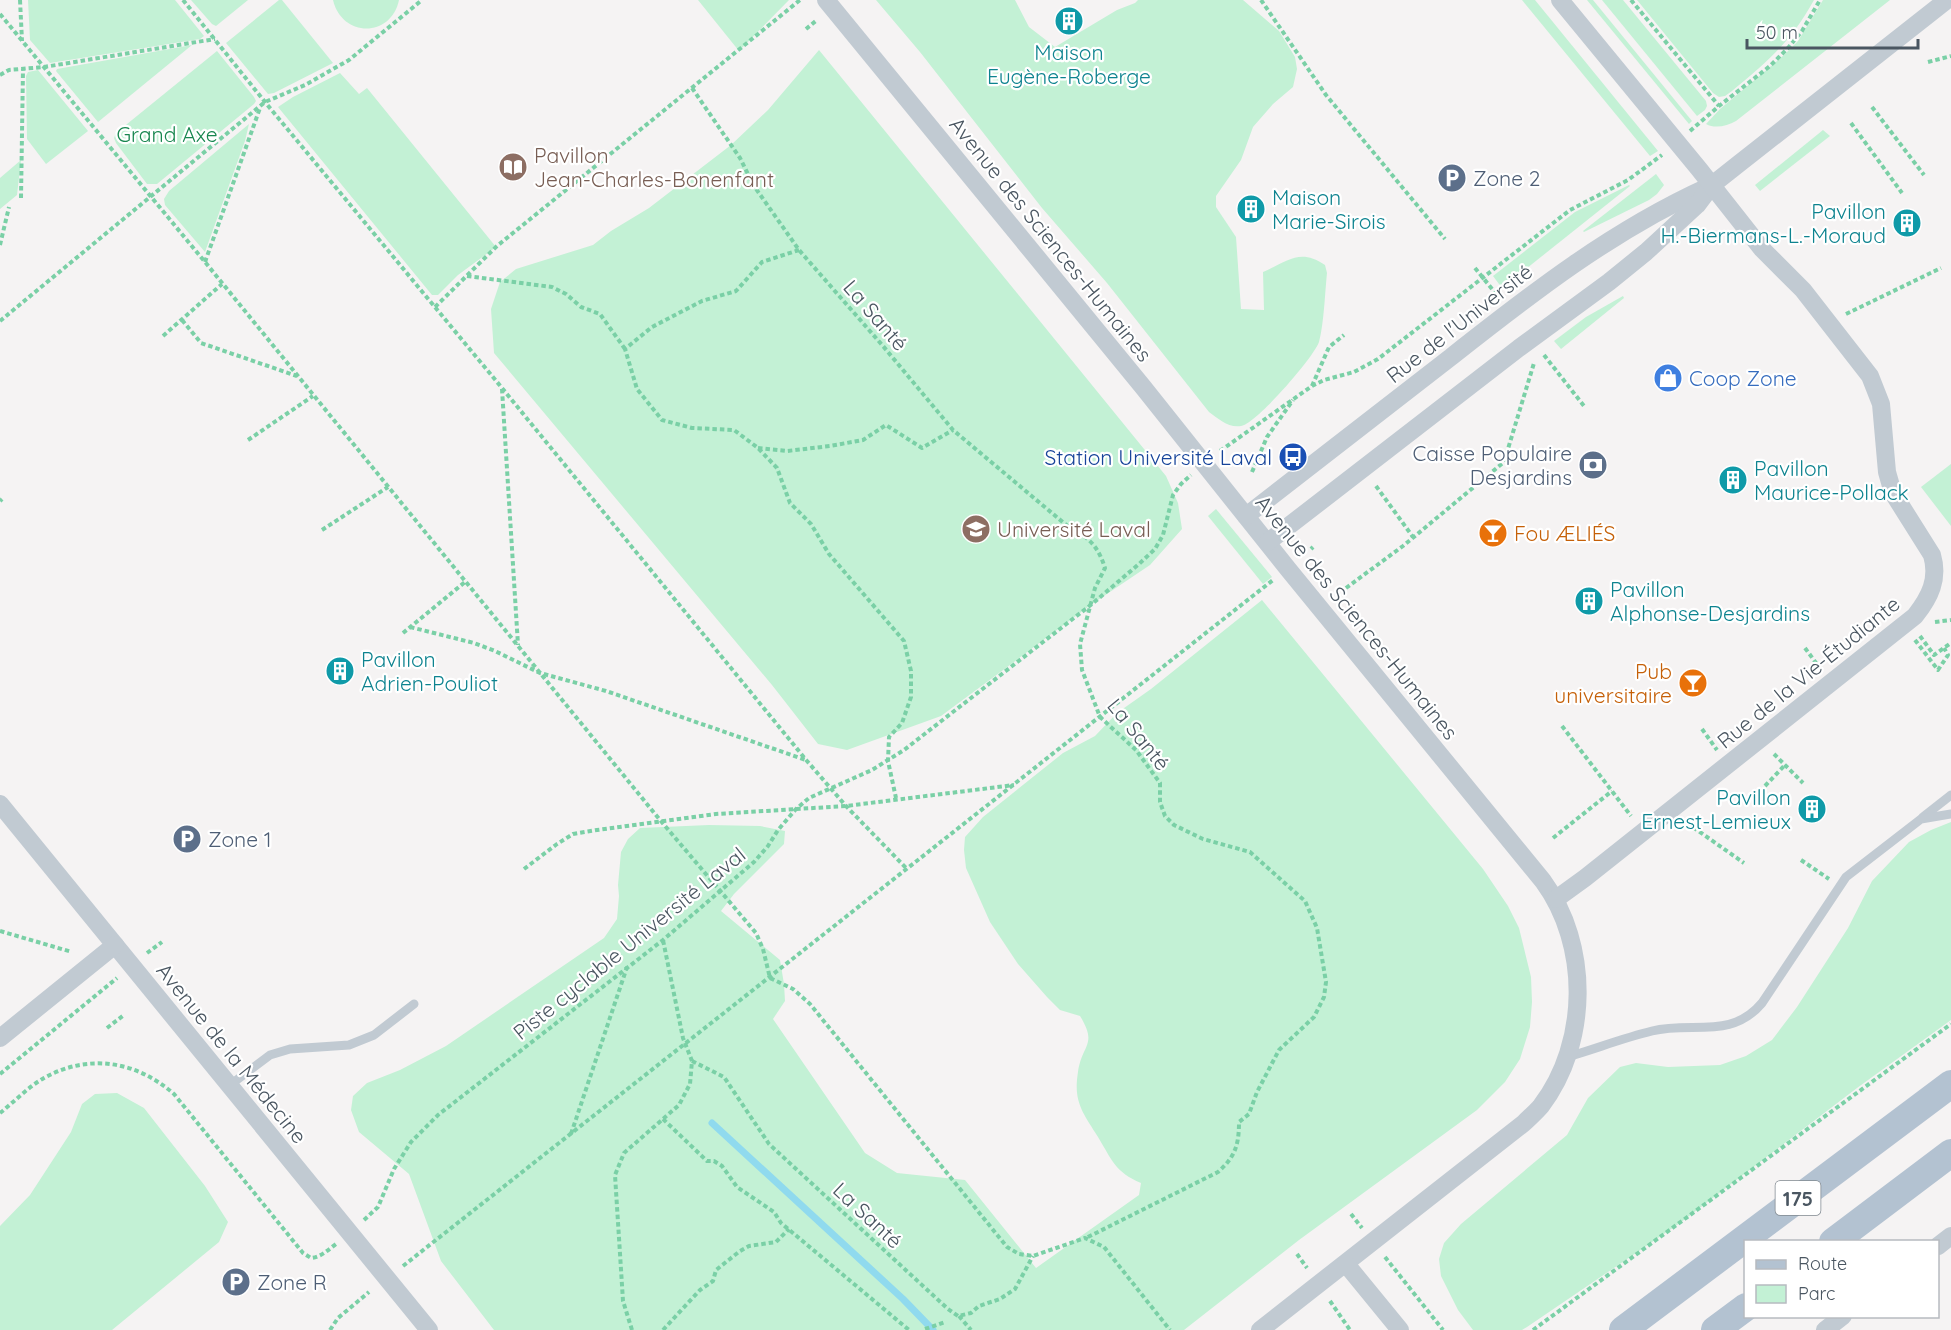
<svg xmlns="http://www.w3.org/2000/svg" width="1951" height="1330" font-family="Quicksand,sans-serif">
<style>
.green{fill:#c3f1d5}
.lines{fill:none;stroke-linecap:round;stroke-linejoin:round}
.stream{stroke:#90daee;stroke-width:7}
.path{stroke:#7ad0a6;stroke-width:4;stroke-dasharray:4.5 3;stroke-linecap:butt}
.lane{stroke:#c1cad2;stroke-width:9}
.street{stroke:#c1cad2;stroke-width:18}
.primary{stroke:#b3c2d1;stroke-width:28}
.labels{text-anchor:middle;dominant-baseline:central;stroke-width:4.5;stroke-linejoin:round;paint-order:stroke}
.shield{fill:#fff;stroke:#808990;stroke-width:1.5}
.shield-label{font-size:20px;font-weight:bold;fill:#4a5661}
.culture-label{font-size:21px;fill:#0d838f;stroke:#fff;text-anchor:start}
.park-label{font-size:21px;fill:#17864f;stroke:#fff}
.education-label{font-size:21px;fill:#785e54;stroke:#fff;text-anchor:start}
.service-label{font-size:21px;fill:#4e5e75;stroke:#fff;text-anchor:start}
.street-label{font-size:21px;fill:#4a5661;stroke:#fff}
.shop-label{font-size:21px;fill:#366cbe;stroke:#fff;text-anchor:start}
.transit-label{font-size:21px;fill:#164399;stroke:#fff;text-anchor:end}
.food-label{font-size:21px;fill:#c56008;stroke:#fff;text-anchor:start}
</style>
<rect width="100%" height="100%" fill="#f5f3f3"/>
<g class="green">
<polygon points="28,0 175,0 204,36 200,39 50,63 30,40"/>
<polygon points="191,0 248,0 216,26 212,24"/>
<polygon points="279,0 282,0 333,63 274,93 268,94 226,43"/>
<path d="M333,0h66c-8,38 -57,38 -66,0z"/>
<polygon points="698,0 789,0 739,51"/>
<path d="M876,0h139l14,27 26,20 62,-37 18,-7 3,-3h105l36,31 16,26 2,12 -4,18 -20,17 -20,23 -12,33 -25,36v11l20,30 5,72 23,1 -1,-38c25,-11 37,-24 62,-7l2,8c-2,19 -3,51 -8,69 -5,15 -63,82 -78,84 -13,2 -22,-7 -32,-14l-102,-129 -65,-75 -122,-156z"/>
<polygon points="1522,0 1535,0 1658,151 1650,156"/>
<polygon points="1587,0 1593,0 1692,121 1689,124"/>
<polygon points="1602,0 1623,0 1706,101 1707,106 1705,110 1697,116"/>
<path d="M1637,0h177c-24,43 -45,60 -82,91l-7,5 -6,1 -6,-4z"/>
<path d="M1823,0h67l-154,121c-9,5 -21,8 -30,3l14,-15 64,-54 14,-14z"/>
<polygon points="192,45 98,122 56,71 57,69"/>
<polygon points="819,50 1166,476 1178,503 1182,529 1150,565 1092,604 941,716 847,750 818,744 772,685 494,353 491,309 500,282 516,269 593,245 611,231 649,208 731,145 768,110"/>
<polygon points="217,51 254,97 256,101 254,104 157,184 147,184 116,143 114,138 116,133"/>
<polygon points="38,70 88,131 46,164 27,139 26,76 28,72"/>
<polygon points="340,73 359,94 367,88 496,247 458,275 438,295 432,295 278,107 293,97"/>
<polygon points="249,124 245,141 205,252 165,205 164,199 169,191"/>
<polygon points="1823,130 1830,136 1760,191 1755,185"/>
<polygon points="21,160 17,195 0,209 0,178"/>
<polygon points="1656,174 1664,185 1657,194 1649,200 1584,232 1583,231"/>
<polygon points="1629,185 1630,186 1502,288 1493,276 1575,212"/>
<polygon points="1623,296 1624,298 1561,349 1554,341 1586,317"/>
<polygon points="1951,464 1951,526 1921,487"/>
<polygon points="1216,509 1272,577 1263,584 1208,516"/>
<path d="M1262,600l221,269 25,37 11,22 12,49 1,25 -2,25 -10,32 -15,23 -28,28 -178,130 -115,90h-690l-53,-69 -32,-87 -50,-42 -8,-22 2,-14 14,-13 33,-13 46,-24 158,-108 13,-19 2,-23 -1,-11 3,-33 7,-13 12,-11 69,-3 51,1 25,5 -1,13 -50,50 -13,17 59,49 4,24 1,17 -12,18 92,134 32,20 68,7 71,88 103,-73 2,-12c-26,-11 -29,-23 -43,-46 -15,-24 -25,-35 -20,-65 4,-28 20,-27 2,-56l-20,-6 -13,-13 -29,-33 -28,-42 -24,-54 -2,-18 1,-13 18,-20 80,-64 32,-17 22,-23 34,-24z"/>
<polygon points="1951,822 1951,1020 1857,1088 1680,1223 1527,1327 1522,1330 1473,1330 1458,1310 1441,1276 1439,1259 1444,1243 1461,1224 1567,1135 1588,1098 1620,1067 1636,1063 1668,1067 1720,1065 1746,1056 1772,1040 1797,1007 1848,928 1872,881 1909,842 1931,830"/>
<polygon points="117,1093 144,1108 205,1186 228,1222 219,1242 112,1330 0,1330 0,1226 30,1195 71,1132 82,1104 95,1094"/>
</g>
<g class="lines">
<polyline class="stream" points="712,1123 903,1299 933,1330"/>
<g class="path">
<polyline points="20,0 22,41"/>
<polyline points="183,0 265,102 502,388 807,761 846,806 907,869"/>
<polyline points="1261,0 1326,95 1445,239"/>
<polyline points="1631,0 1719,106"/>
<polyline points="0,14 205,262 660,820 756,933 763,949 770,978 793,989 810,1004 1007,1247 1019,1254 1033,1256 1085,1238 1104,1247 1170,1330"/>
<polyline points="806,29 817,20"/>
<polyline points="1928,62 1951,56"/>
<polyline points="0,75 9,70 44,67 215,39"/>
<path d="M692,88l48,70 14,28 45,64 84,96 70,84 112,94c22,13 32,19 40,44l-10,20 -15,56 2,26 18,47 36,33 24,33v19l5,14 9,9 29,14 47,13 55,49 12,27 9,54 -2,15 -10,20 -35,33 -22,42 -8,22 -10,8c0,23 -4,35 -21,50l-132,66"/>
<polyline points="1872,107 1924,175"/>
<polyline points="1851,123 1902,193"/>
<polyline points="1690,131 1719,106 1770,66 1788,48 1802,31 1820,0"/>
<polyline points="21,198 23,69"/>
<polyline points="0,245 9,207"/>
<polyline points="799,250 762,262 736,291 702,301 652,327 625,349 637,389 662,420 692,428 734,430 758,448 777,468 790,503 811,524 829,554 904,641 911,671 911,697 902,723 889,737 888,761 896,798"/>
<polyline points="205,262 260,108"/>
<polyline points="1475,268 1497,295"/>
<polyline points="467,276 552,287 566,294 581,307 600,314 625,349"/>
<polyline points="435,307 497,246 800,0"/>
<polyline points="1846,314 1941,268"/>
<polyline points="182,320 201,343 297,376"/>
<polyline points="0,321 265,102 305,85 349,60 422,0"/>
<polyline points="163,336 222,284"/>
<polyline points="1544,355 1584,406"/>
<polyline points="1312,386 1329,347 1344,335"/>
<polyline points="502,389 518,645"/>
<polyline points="248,440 313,396"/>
<polyline points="758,448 787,451 830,446 863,440 886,425 922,448 953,430"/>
<polyline points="1220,451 1312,386 1324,380 1354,372 1378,359 1570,210 1628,180 1662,155"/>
<polyline points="1252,472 1267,437 1293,400"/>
<polyline points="1376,486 1413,537"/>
<polyline points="0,501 2,499"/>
<polyline points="322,530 388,487"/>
<polyline points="1311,549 1313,547"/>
<polyline points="1346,588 1403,546 1504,462 1534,363"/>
<polyline points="1935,622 1951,620"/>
<polyline points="410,627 474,643 495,651 540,673 606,691 806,760"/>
<polyline points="403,633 465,582"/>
<polyline points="1920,636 1934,655 1951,643"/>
<polyline points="1915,640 1938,670 1948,655 1944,648"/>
<polyline points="1805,648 1819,667"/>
<polyline points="1562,726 1631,816"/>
<polyline points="1702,729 1717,750"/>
<polyline points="1774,754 1803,783"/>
<polyline points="1765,786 1785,765"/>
<polyline points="1687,823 1744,863"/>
<polyline points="1553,838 1612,791"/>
<polyline points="1801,860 1829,879"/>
<polyline points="524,869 557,844 573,834 597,830 716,814 846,806 1014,785"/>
<polyline points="0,931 72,952"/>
<polyline points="147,953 162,942"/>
<polyline points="107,1028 124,1015"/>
<polyline points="692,1061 724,1077 769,1144 948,1309 958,1316 971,1313 979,1306 1000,1299 1015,1289 1033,1256"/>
<polyline points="0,1074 117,978"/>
<path d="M0,1113c14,-11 28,-26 44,-35 45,-25 92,-17 130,16l129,159 8,5c10,-1 17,-8 25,-14"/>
<polyline points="663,1119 707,1161 714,1161 722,1166 737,1187 774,1212 781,1223 909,1330"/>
<polyline points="571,1134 627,967"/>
<polyline points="1351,1214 1362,1228"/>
<polyline points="364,1220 378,1207 394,1169 411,1142 438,1115 663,940 754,862 768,846 778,830 796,809 809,798 872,770 904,750 1092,604 1139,564 1155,549 1163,535 1173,495 1181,484 1191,475"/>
<polyline points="1297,1254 1307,1268"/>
<polyline points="1385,1257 1443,1330"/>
<polyline points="403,1266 1273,580"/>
<polyline points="1330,1301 1350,1330"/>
<polyline points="959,1316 971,1330"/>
<polyline points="925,1329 945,1322"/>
<polyline points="330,1330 338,1318 369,1292"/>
<polyline points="632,1330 623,1301 615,1175 624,1153 679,1105 690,1084 692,1061 683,1038 663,940"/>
<polyline points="663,1330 700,1290 713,1281 716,1270 740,1251 749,1246 776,1242 789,1229"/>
<polyline points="1533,1330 1951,1024"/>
</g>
<g class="lane">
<polyline points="1923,817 1951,795"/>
<path d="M1567,1057c28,-8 56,-19 85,-26 40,-10 79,9 110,-28l84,-126 75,-58 30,-5"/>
<polyline points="230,1085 270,1055 290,1049 349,1045 374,1035 414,1004"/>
</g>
<g class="street">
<path d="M826,0l317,387 145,182 255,312c47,64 46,162 -2,225 -5,6 -11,11 -17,17l-264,207"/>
<path d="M1246,516c69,-53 137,-106 205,-159 81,-64 162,-127 257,-170"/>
<polyline points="1268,542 1519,348 1609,282 1646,252 1697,205 1712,185 1736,166 1947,0"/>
<polyline points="0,804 429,1330"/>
<path d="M1556,899l29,-21 330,-262c15,-19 24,-37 17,-61l-39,-62 -6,-21 -6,-68 -11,-28 -67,-86 -41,-41 -63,-80 -139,-169"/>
<polyline points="0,1038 115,945"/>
<polyline points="1938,1246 1951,1236"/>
<polyline points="1346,1264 1400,1330"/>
<polyline points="1825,1330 1843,1316"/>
</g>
<g class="primary">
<polyline points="1833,1242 1951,1153"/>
<polyline points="1623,1330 1951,1084"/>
<polyline points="1715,1330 1746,1307"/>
</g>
</g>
<defs>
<g id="building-disc" transform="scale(1.5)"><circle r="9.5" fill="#0f9aa8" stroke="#fff"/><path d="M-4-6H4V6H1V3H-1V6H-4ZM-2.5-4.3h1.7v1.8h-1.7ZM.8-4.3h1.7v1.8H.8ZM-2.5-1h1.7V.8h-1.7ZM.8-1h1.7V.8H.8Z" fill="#fff"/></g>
<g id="library-disc" transform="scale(1.5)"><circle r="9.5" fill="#8d6e63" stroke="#fff"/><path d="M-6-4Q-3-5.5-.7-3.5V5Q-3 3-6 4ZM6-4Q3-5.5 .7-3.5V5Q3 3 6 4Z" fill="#fff"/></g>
<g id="parking-disc" transform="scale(1.5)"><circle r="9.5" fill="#5c6f8a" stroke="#fff"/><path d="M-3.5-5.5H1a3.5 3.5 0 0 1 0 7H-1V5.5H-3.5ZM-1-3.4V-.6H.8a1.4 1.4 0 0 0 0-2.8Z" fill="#fff"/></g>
<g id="shop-disc" transform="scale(1.5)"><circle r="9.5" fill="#3f7fe0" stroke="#fff"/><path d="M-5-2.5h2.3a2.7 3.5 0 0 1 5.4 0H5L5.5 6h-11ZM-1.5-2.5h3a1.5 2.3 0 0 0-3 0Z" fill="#fff"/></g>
<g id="bus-disc" transform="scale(1.5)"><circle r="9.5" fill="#1a4fb4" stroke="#fff"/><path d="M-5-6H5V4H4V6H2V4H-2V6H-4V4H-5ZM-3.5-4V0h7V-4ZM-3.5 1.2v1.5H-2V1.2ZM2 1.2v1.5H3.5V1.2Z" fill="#fff"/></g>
<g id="bank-disc" transform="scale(1.5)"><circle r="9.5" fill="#5c6f8a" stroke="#fff"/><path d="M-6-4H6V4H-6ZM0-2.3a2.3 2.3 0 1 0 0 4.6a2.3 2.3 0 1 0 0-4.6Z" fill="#fff"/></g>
<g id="university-disc" transform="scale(1.5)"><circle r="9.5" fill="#8d6e63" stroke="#fff"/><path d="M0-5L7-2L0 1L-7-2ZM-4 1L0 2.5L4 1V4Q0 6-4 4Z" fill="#fff"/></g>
<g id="bar-disc" transform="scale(1.5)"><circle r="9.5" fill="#e8710a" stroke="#fff"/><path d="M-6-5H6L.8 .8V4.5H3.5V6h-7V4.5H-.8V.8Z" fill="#fff"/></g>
</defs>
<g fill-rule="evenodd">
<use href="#building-disc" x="1069" y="21"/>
<use href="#library-disc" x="513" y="167"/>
<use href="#parking-disc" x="1452" y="178"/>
<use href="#building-disc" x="1251" y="209"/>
<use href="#building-disc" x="1907" y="223"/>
<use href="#shop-disc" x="1668" y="378"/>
<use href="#bus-disc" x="1293" y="457"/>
<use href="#bank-disc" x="1593" y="465"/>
<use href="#building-disc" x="1733" y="480"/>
<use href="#university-disc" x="976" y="529"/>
<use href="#bar-disc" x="1493" y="533"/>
<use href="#building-disc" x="1589" y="601"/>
<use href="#building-disc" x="340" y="671"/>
<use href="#bar-disc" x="1693" y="683"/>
<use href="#building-disc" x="1812" y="809"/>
<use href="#parking-disc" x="187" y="839"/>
<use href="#parking-disc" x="236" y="1282"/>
</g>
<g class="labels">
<rect class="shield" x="1775.5" y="1181" width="45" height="34" rx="4.5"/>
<g class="shield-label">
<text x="1798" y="1198">175</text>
</g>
<g class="culture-label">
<text x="1069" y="52" text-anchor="middle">Maison<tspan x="1069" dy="24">Eugène-Roberge</tspan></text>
<text x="1272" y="197">Maison<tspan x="1272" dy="24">Marie-Sirois</tspan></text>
<text x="1886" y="211" text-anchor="end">Pavillon<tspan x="1886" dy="24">H.-Biermans-L.-Moraud</tspan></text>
<text x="1754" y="468">Pavillon<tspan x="1754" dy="24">Maurice-Pollack</tspan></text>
<text x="1610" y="589">Pavillon<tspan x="1610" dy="24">Alphonse-Desjardins</tspan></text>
<text x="361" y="659">Pavillon<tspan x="361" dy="24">Adrien-Pouliot</tspan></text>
<text x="1791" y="797" text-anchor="end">Pavillon<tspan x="1791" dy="24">Ernest-Lemieux</tspan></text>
</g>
<g class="park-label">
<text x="167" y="134">Grand Axe</text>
</g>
<g class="education-label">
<text x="534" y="155">Pavillon<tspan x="534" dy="24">Jean-Charles-Bonenfant</tspan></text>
<text x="997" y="529">Université Laval</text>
</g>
<g class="service-label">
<text x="1473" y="178">Zone 2</text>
<text x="1572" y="453" text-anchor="end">Caisse Populaire<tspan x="1572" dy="24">Desjardins</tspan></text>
<text x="208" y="839">Zone 1</text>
<text x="257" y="1282">Zone R</text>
</g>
<g class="street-label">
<text transform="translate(1051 239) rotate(51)">Avenue des Sciences-Humaines</text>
<text transform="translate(876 315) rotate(49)">La Santé</text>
<text transform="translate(1459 323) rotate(-38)">Rue de l'Université</text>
<text transform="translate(1357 617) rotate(51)">Avenue des Sciences-Humaines</text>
<text transform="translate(1808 672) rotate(-39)">Rue de la Vie-Étudiante</text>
<text transform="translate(1139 734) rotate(51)">La Santé</text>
<text transform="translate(629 943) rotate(-39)">Piste cyclable Université Laval</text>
<text transform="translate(232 1053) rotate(51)">Avenue de la Médecine</text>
<text transform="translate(868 1215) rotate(43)">La Santé</text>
</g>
<g class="shop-label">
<text x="1689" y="378">Coop Zone</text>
</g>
<g class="transit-label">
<text x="1272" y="457">Station Université Laval</text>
</g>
<g class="food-label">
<text x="1514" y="533">Fou ÆLIÉS</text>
<text x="1672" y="671" text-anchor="end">Pub<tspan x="1672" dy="24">universitaire</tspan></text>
</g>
</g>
<rect x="1744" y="1240" width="195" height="78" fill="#ffffff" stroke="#b7bbc0" stroke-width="1.5"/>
<rect x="1756" y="1260" width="30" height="9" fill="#b3c2d1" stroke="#b7bbc0" stroke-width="1.5"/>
<text x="1798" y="1270" font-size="18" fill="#4a5661">Route</text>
<rect x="1756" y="1285" width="30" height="18" fill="#c3f1d5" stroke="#b7bbc0" stroke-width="1.5"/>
<text x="1798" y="1300" font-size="18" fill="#4a5661">Parc</text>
<path d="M1747 39v9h171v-9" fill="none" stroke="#4a5661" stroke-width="3"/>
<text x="1756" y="39" font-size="18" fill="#4a5661" stroke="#ffffff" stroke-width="4.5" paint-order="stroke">50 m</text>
</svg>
